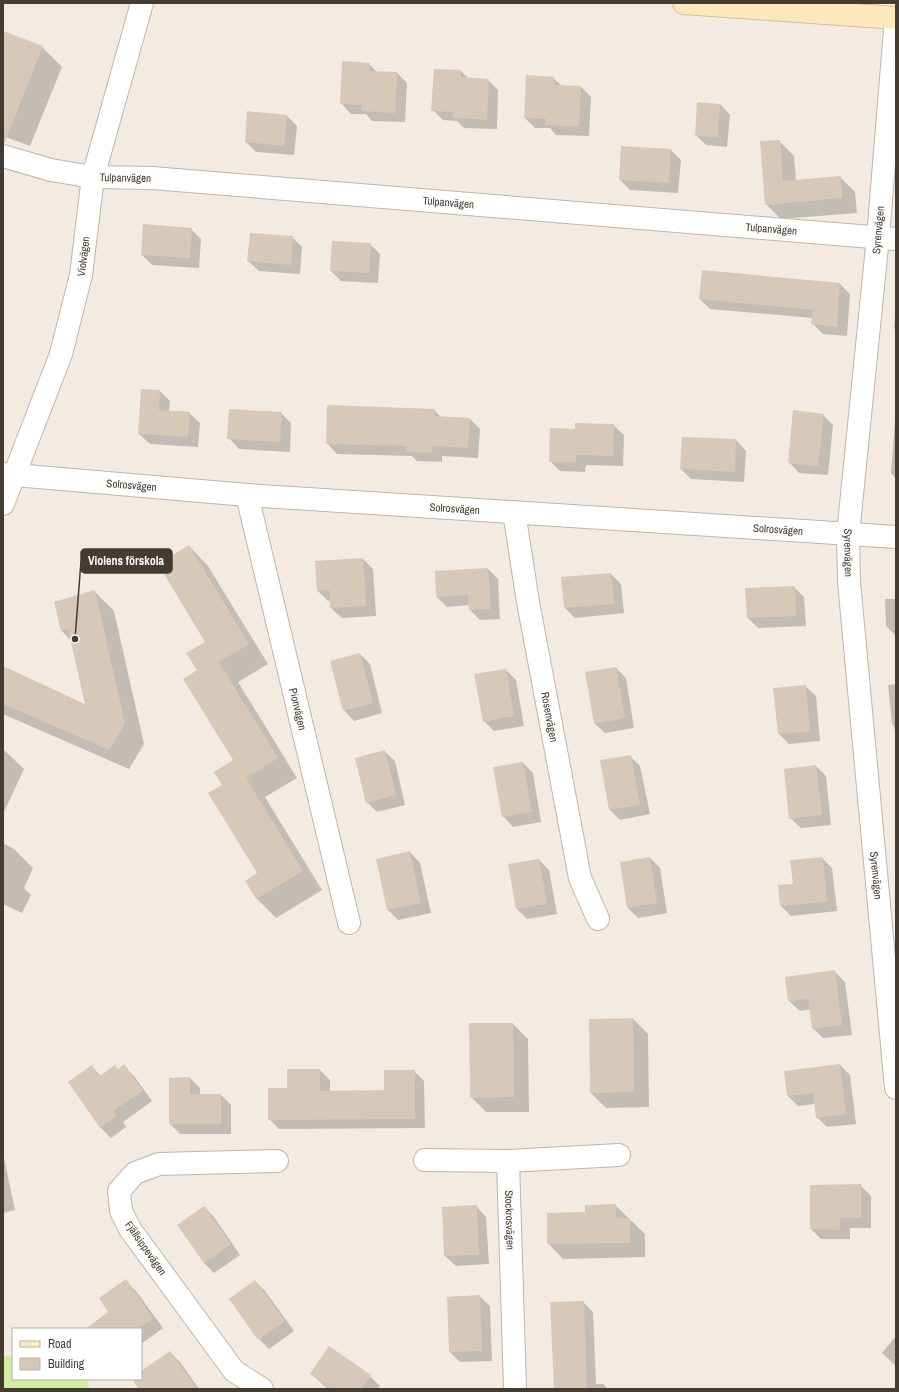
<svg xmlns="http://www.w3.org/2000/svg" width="899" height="1392" font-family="'Archivo Narrow',sans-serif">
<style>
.green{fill:#d4eca4}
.shadow{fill:#0003}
.building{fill:#d8c8b8}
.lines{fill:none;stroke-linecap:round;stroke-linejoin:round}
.street-casing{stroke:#c1b5a6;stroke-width:24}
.secondary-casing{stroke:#dbbe8d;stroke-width:24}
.street{stroke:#fff;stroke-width:22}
.secondary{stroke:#ffe8be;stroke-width:22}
.labels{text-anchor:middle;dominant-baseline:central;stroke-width:4;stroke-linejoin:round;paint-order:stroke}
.street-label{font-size:11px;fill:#443b31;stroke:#fff}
.leader{fill:none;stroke:#443b31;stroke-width:1.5}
.callout-dot{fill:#443b31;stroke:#fff;stroke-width:1.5}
.callout{fill:#443b31;stroke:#443b31;stroke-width:1.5}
.callout-label{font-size:12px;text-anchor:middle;font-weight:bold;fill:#fff}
</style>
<rect width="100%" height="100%" fill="#f3ebe1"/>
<polygon class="green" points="3,1356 13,1357 13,1379 86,1379 90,1389 3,1389"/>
<g class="shadow">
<polygon points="3,32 42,47 62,67 30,146 3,136"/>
<polygon points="369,64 377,72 397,73 407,83 405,122 372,121 366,114 351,114 341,103"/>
<polygon points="461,71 469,79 488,80 498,90 497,129 464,128 457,121 443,120 433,110"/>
<polygon points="553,78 562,86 581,87 591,97 589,136 556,135 550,128 535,128 525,118"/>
<polygon points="720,104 730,115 727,147 706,145 696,135"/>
<polygon points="287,116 297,126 294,155 256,152 246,142"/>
<polygon points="779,141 794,156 796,181 840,177 855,192 857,213 781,219 766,204"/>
<polygon points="671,150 681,160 678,193 630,190 620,180"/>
<polygon points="191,229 201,239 199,268 152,265 142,255"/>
<polygon points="292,237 302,247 300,274 259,271 248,261"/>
<polygon points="370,244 380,254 378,283 341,281 331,271"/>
<polygon points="703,271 840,284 850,294 847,336 823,334 813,324 813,318 710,309 700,299"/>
<polygon points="896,305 896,331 894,328"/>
<polygon points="160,391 170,401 169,412 189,413 200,423 198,447 150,444 139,434"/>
<polygon points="434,410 441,417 470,419 480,429 478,458 442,456 442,462 417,461 412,456 337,454 327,443"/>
<polygon points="281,413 291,423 290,452 239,449 229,438"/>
<polygon points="823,415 833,425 828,475 799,473 789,462"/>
<polygon points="895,420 896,420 896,479 891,473"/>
<polygon points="613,425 624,435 623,466 586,465 585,472 560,471 550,461 576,430"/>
<polygon points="683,438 736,440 746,451 744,482 691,479 681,469"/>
<polygon points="189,546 208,566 268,664 238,682 297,778 265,797 322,890 276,918 257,899 246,881 259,873 223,785 234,761 198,671 207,642"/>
<polygon points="363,559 373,569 376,616 342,618 331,608 331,600 328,601 318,591"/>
<polygon points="488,569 498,579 500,619 480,620 470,610 469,605 447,607 437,597"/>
<polygon points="611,574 621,584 624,613 575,618 565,608"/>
<polygon points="794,587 804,597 806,626 758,628 748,618"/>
<polygon points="95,592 114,611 144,744 129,769 3,714 3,667 86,706 71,641 62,631 55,602"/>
<polygon points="885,599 896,599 896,636 886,626"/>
<polygon points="360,654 370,664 382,713 354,721 344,710"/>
<polygon points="616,668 626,678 634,728 605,733 594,723"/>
<polygon points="506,670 516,680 524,726 494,731 484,721"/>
<polygon points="896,684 896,741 894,726 892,724 888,685"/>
<polygon points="805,686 816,696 820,741 789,744 779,734 774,689"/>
<polygon points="3,749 24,769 3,814"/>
<polygon points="384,751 395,761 405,805 377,812 367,802"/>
<polygon points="630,756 640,766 650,814 620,820 610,810 601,761"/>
<polygon points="523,763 533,773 541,822 513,827 503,816"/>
<polygon points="816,766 826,776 831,825 801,828 790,818"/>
<polygon points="3,843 14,849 33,868 24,888 31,895 22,913 3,904"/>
<polygon points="410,852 420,863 431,913 398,920 388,910"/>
<polygon points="650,858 660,868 667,913 638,918 628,908"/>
<polygon points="822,858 832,868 837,911 791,916 781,906 779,886 794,885"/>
<polygon points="539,860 549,870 557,914 527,919 517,909"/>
<polygon points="834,971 845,982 852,1035 823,1038 813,1028 810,1009 800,1011 789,1001 786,978"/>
<polygon points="633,1019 648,1034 649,1107 606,1108 591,1093"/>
<polygon points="513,1024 528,1039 529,1112 486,1112 471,1097"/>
<polygon points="840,1065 850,1075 856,1124 827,1127 817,1117 815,1104 798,1106 788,1096"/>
<polygon points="124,1066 134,1076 152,1101 123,1122 126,1127 111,1138 101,1128 69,1082 92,1067 101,1076 118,1070"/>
<polygon points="320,1070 330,1080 330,1092 385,1091 414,1071 424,1081 425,1128 279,1129 269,1119 288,1089"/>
<polygon points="190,1078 200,1088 200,1095 221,1095 231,1105 231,1134 180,1134 170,1124"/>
<polygon points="3,1153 15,1210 3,1213"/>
<polygon points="860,1185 871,1196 871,1228 850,1228 850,1239 821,1239 811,1229"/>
<polygon points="615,1205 645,1234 645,1257 563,1259 548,1243"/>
<polygon points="476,1206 486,1217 489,1264 456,1266 445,1256 444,1208"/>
<polygon points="204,1207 214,1217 240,1255 214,1273 204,1263"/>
<polygon points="126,1281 136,1291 163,1328 141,1344 141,1329 104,1329 110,1312"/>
<polygon points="255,1281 265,1291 294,1331 269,1349 259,1339 230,1299"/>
<polygon points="479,1296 490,1306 492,1361 460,1362 450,1352 448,1297"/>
<polygon points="583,1302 593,1312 596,1384 603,1384 608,1389 555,1389"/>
<polygon points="896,1336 896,1366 882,1353"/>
<polygon points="170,1352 180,1362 199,1389 140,1389 133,1379 141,1379 141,1372"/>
<polygon points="311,1374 370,1376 380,1386 378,1389 328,1389"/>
</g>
<g class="building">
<polygon points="3,31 43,46 4,144 3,144"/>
<polygon points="342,61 370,63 369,71 397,72 395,113 361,111 362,105 340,104"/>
<polygon points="434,69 461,70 461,77 489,79 487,120 453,118 453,112 431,111"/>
<polygon points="526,75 554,77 554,85 581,86 579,127 545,125 546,119 524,118"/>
<polygon points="697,102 720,104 718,137 695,136"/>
<polygon points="247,111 287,115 284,146 245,142"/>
<polygon points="780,140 783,181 841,176 842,198 765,205 760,141"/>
<polygon points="621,146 671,149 669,183 619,180"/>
<polygon points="143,224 192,228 190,258 141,255"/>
<polygon points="250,233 293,236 291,265 247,261"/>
<polygon points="332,241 371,243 369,273 330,271"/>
<polygon points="702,270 840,283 837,327 811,324 813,310 699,299"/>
<polygon points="141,389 160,390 159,410 190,412 188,437 138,434"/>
<polygon points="327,405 435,409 434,416 470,418 468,448 433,446 432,453 406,452 407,446 326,444"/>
<polygon points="229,409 282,412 280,442 227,439"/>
<polygon points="793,410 824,414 818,466 788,463"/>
<polygon points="575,423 614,424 613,456 576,455 576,462 549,462 550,428 575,429"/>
<polygon points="682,437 736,439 735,472 680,469"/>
<polygon points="189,545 249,644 219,662 278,758 246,778 303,871 256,899 245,881 257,873 208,793 222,785 214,772 233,760 183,679 197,670 186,653 205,642 158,564"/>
<polygon points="363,558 366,606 330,608 329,590 317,591 315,561"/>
<polygon points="488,568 491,609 469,610 468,595 436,597 435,571"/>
<polygon points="611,573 614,604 564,608 561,577"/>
<polygon points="795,586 796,616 747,618 745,588"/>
<polygon points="95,590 125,724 109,750 3,704 3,666 85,704 68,629 61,631 54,602"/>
<polygon points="360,653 373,703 343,711 330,661"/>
<polygon points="616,667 625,718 594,724 585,672"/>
<polygon points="506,669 514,716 483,722 474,674"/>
<polygon points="806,685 810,732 778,734 773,688"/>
<polygon points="385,750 396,795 366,803 355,758"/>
<polygon points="631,755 640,805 609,810 600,760"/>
<polygon points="523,762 532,812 502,817 493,767"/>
<polygon points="816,765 822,815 789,819 784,769"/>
<polygon points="410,851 421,903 387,910 376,859"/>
<polygon points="650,857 657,903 627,908 620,862"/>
<polygon points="823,857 827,902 780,906 778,885 793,884 790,860"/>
<polygon points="539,859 547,904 516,909 508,864"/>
<polygon points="835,970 842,1025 812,1029 808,999 788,1001 785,977"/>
<polygon points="633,1018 634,1092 590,1093 589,1019"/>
<polygon points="469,1023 513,1023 514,1097 470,1098"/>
<polygon points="124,1064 143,1091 113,1111 117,1116 100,1128 68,1082 92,1065 100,1076 115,1065 118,1069"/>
<polygon points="840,1064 846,1114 816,1118 813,1093 787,1096 784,1071"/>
<polygon points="287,1069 320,1069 320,1091 384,1090 384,1070 415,1070 415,1119 268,1120 268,1088 287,1088"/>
<polygon points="190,1077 190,1094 221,1094 221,1124 169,1124 169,1078"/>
<polygon points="861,1184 861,1218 840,1218 840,1230 810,1229 810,1185"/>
<polygon points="616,1204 616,1218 630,1218 630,1243 547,1244 547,1213 585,1212 585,1205"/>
<polygon points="477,1205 479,1255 444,1256 442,1207"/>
<polygon points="204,1206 231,1244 204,1263 177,1225"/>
<polygon points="126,1279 153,1318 138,1329 85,1329 108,1312 99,1298"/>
<polygon points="255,1280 285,1321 258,1340 229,1299"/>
<polygon points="480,1295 482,1351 449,1352 447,1297"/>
<polygon points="584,1301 587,1389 554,1389 550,1302"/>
<polygon points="329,1346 371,1375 361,1389 331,1389 310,1374"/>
<polygon points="170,1351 197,1389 139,1389 132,1379 141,1379 141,1371"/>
</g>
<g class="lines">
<g class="street-casing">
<g id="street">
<path id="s1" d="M896,18l-18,219 -30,297 1,48 47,506"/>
<path id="s2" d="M3,156l48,14 42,7 59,1 744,61"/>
<path id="s3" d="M3,474l244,21 649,42"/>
<path id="s4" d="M247,495l102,428"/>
<path id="s5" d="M3,504l58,-150 20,-79 12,-98 49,-174"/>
<path id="s6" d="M514,512l14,90 52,276 18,41"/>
<polyline points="425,1160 508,1161 619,1155"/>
<path id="s7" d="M508,1161l7,228"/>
<polyline points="262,1389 234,1371 130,1229 121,1211 119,1191 135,1173 159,1164 277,1161"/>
</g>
</g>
<g class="secondary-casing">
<polyline id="secondary" points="684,3 896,18"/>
</g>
<use href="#street" class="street"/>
<use href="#secondary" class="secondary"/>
</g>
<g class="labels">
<g class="street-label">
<text stroke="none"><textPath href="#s2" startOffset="125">Tulpanvägen</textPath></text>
<text stroke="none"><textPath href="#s2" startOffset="449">Tulpanvägen</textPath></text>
<text stroke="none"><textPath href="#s2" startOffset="773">Tulpanvägen</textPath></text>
<text transform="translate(878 230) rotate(-85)">Syrenvägen</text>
<text stroke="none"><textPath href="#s5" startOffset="261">Violvägen</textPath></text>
<text stroke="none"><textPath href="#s3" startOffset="129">Solrosvägen</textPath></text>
<text stroke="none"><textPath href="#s3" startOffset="453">Solrosvägen</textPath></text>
<text stroke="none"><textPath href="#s3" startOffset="777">Solrosvägen</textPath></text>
<text stroke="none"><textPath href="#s1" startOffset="537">Syrenvägen</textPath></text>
<text stroke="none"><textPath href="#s4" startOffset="220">Pionvägen</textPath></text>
<text stroke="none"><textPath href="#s6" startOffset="208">Rosenvägen</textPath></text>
<text stroke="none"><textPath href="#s1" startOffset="861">Syrenvägen</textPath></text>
<text stroke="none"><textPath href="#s7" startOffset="59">Stockrosvägen</textPath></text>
<text transform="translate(146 1248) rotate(55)">Fjällsippevägen</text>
</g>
</g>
<path class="leader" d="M75 639L81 561"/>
<circle class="callout-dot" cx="75" cy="639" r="4"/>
<rect class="callout" x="81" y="549" width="91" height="24" rx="4"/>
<g class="callout-label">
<text x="126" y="565">Violens förskola</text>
</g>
<rect width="899" height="1392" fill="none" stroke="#443b31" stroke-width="8"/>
<rect x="12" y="1328" width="130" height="52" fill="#ffffff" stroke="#b4b1ad"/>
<rect x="20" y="1341" width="20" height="6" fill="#ffe8be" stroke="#b4b1ad"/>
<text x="48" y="1348" font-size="12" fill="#443b31">Road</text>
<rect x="20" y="1358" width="20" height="12" fill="#d8c8b8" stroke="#b4b1ad"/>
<text x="48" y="1368" font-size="12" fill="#443b31">Building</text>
</svg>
